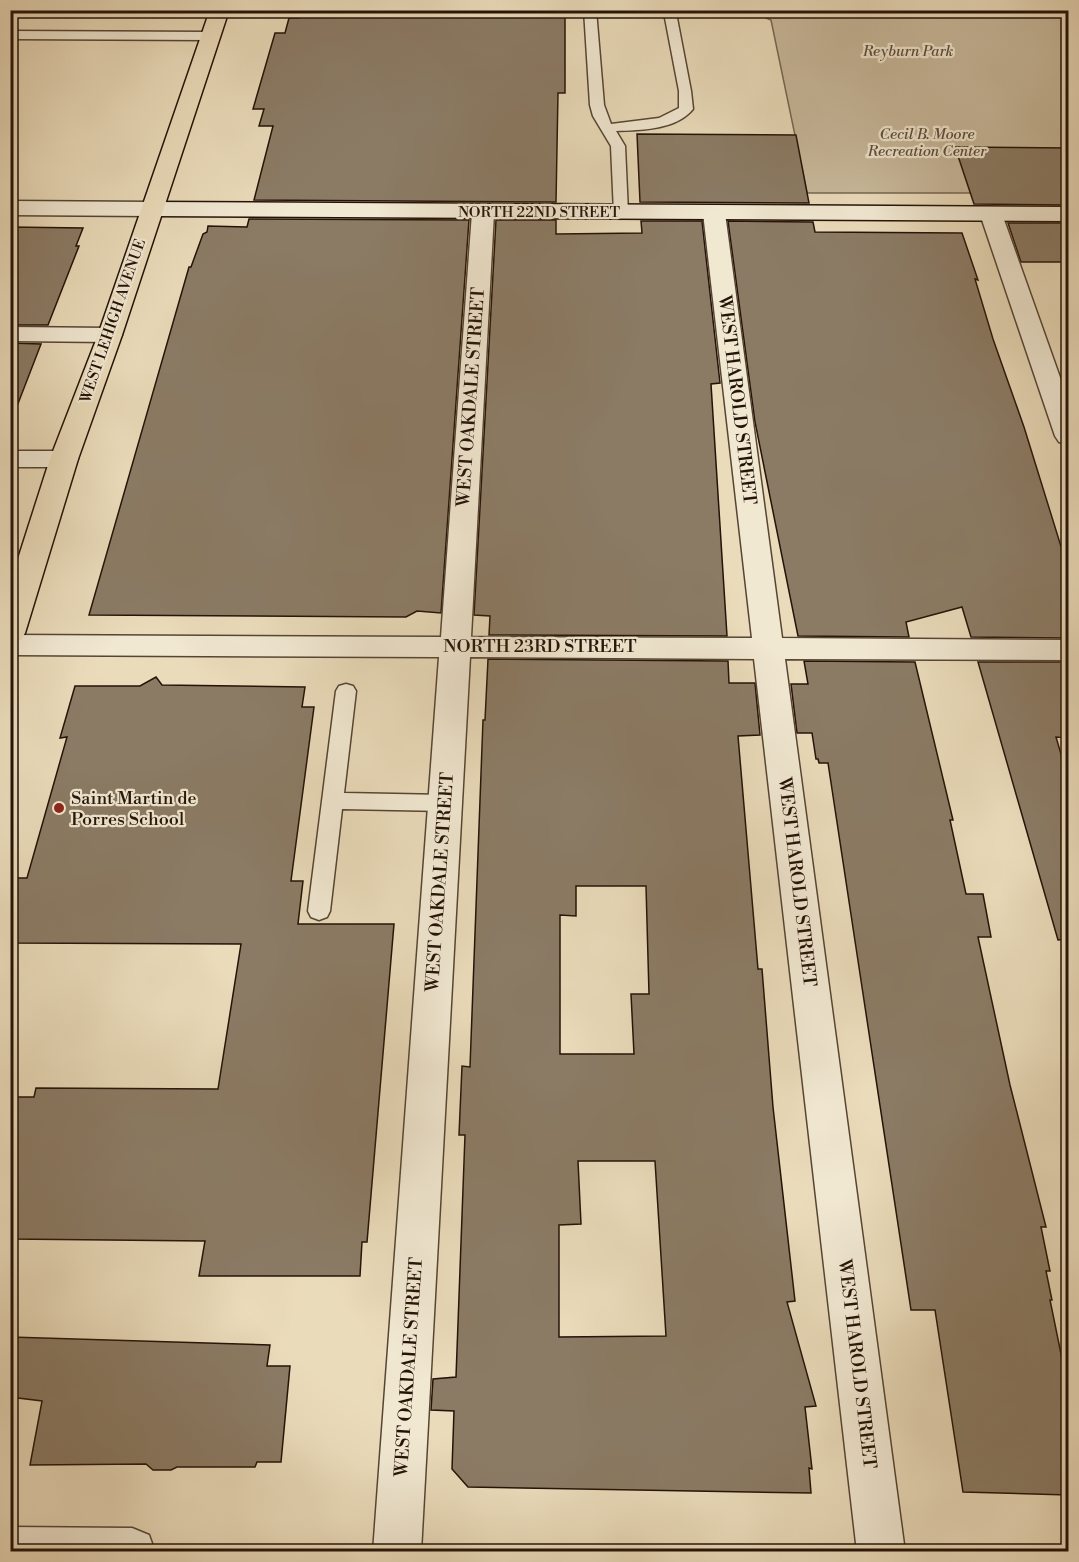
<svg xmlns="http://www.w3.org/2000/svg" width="1079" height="1562" font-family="'Libre Bodoni',serif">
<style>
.green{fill:#c8b99c;stroke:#766652;stroke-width:1.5}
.building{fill:#8b7b65;stroke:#241308;stroke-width:1.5;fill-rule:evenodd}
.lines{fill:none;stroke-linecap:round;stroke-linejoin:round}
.lane-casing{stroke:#564534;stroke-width:3}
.street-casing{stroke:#564534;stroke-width:3}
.secondary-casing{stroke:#241308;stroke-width:3}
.primary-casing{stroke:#241308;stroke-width:3}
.lane{fill:#f1e8d2;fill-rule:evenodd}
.street{fill:#f1e8d2;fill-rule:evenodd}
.secondary{fill:#f1e8d2;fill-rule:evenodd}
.primary{fill:#eadbba;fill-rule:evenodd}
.poi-dot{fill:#8f2418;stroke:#f1e8d2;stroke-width:2}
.labels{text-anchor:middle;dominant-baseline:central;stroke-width:4.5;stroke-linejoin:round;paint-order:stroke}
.far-park-label{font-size:15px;font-style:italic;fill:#5d4d3c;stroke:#f1e8d2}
.far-street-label{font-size:15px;fill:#241308;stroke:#f1e8d2}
.street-label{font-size:18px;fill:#241308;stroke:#f1e8d2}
.poi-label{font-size:18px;fill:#241308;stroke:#f1e8d2;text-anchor:start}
</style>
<rect width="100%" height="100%" fill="#eadbba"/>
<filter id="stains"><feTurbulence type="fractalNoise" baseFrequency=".00333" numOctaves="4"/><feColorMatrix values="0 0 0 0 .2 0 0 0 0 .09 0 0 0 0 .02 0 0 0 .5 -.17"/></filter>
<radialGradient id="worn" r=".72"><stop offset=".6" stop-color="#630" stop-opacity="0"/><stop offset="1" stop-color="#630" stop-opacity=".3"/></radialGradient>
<polygon class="green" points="748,11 1068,11 1068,193 807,193 771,20"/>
<g class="building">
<polygon points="300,10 565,10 565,93 558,93 556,202 254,200 273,126 259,126 264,109 253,109 275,33 285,33 289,18 299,18"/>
<polygon points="637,134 796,135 809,203 640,202"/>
<polygon points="955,147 1068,148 1068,205 974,204"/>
<polygon points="249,219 469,220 441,613 417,611 406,617 89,615 189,267 191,267 203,234 207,232 208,226 247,227"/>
<polygon points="496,220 556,220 556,234 642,233 641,221 702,221 720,383 711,384 727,636 489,635 490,616 474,615"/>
<polygon points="728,221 813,222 815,232 962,233 978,280 975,279 993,339 1024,427 1068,569 1068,638 971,637 962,607 906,622 909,637 798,636 755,422"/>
<polygon points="1008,223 1068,223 1068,262 1021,262"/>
<polygon points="10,227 83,228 76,246 79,246 48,325 10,325"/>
<polygon points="10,343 41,344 14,414 10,414"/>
<path d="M488,659l240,2 1,22h26l5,52 -22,1 20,233h4l11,138 22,194 -8,1 29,104 -11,1 7,62 -3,-1 2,25 -343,-6 -16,-18 2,-58 -23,-1 2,-31 23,-2 9,-242h-6l3,-69 8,1 13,-347h2zM576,886h70l3,108h-18l3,60h-74v-139l16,1zM578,1161h77l11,175 -107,1v-112l22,-1z"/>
<polygon points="804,661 915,662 953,820 950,820 966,894 983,894 991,937 978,937 1010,1085 1046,1227 1041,1227 1050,1271 1046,1271 1052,1300 1050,1300 1068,1388 1068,1495 963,1492 935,1310 911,1310 828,763 819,763 818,759 816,759 812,733 797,733 791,684 808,684"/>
<polygon points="978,662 1068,662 1068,738 1056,737 1068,778 1068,939 1058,940"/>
<polygon points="156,677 162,685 305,687 302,707 314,707 291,881 303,881 298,924 394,924 367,1242 362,1242 360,1276 199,1276 205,1241 10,1239 10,1097 34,1097 36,1088 218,1089 241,944 10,943 10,878 27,878 67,737 60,738 75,686 140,686"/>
<polygon points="10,1337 270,1345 267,1366 290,1366 281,1462 257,1462 255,1467 177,1467 171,1470 153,1470 146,1464 30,1465 42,1401 10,1397"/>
</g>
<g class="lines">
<g class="lane-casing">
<g id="lane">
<path d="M584,10h12l8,95 7,19 48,-6 20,-10v-17l-14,-73 -6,-8h13l5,8 14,73 2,18c-17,21 -52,21 -77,22l9,15 3,67 -7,4 -7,-4 -3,-67 -18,-30 -3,-11z"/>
<polygon points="10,31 210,32 216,36 210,40 10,39"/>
<polygon points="346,684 353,686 356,691 344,793 445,795 453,798 456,803 453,808 445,811 342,809 330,911 327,917 319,920 311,917 308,911 336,691 339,686"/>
</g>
</g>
<g class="street-casing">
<g id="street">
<polygon points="10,201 152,202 160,204 163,209 160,214 152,216 10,215"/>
<polygon points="483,206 491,208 494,213 471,637 752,638 703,213 706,208 714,206 722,208 725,213 782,638 1068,640 1068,660 785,659 905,1552 857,1552 754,659 470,657 421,1552 373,1552 439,657 10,655 10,635 441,637 472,213 475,208"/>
<polygon points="991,207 999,209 1002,214 1068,400 1068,444 1059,442 1055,436 980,214 983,209"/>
<polygon points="10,327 110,328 119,330 122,335 119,340 110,342 10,341"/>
<polygon points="10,451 64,451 74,453 78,459 74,465 64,467 10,467"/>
<polygon points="10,1527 132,1528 149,1535 155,1552 10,1552"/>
</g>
</g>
<g class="secondary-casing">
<polygon id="secondary" points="152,202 1068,207 1068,221 152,216 144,214 141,209 144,204"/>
</g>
<g class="primary-casing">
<polygon id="primary" points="210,10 229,10 122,335 78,459 25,633 21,640 10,643 10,584 50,459 98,335"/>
</g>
<use href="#lane" class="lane"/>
<use href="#street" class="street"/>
<use href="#secondary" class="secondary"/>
<use href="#primary" class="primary"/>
</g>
<circle class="poi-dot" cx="59" cy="808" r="6"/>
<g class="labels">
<g class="far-park-label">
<text x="908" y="51">Reyburn Park</text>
<text x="927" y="134">Cecil B. Moore<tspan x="927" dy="17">Recreation Center</tspan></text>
</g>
<g class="far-street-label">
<text x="539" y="212">NORTH 22ND STREET</text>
<text transform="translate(113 321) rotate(-71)">WEST LEHIGH AVENUE</text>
</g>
<g class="street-label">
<text transform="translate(471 397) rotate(-86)">WEST OAKDALE STREET</text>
<text transform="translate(737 400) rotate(83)">WEST HAROLD STREET</text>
<text x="540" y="646">NORTH 23RD STREET</text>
<text transform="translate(440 882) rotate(-86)">WEST OAKDALE STREET</text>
<text transform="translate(797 882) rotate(83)">WEST HAROLD STREET</text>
<text transform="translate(857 1364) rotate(83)">WEST HAROLD STREET</text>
<text transform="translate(409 1367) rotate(-86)">WEST OAKDALE STREET</text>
</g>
<g class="poi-label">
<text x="71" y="798">Saint Martin de<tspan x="71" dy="21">Porres School</tspan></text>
</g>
</g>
<rect width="1079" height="1562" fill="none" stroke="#eadbba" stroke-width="36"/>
<rect x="12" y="12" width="1055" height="1538" fill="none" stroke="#241308" stroke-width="3"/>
<rect x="18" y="18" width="1043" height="1526" fill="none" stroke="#241308" stroke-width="1.5"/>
<rect width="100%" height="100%" filter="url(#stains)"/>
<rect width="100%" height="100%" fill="url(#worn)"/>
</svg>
